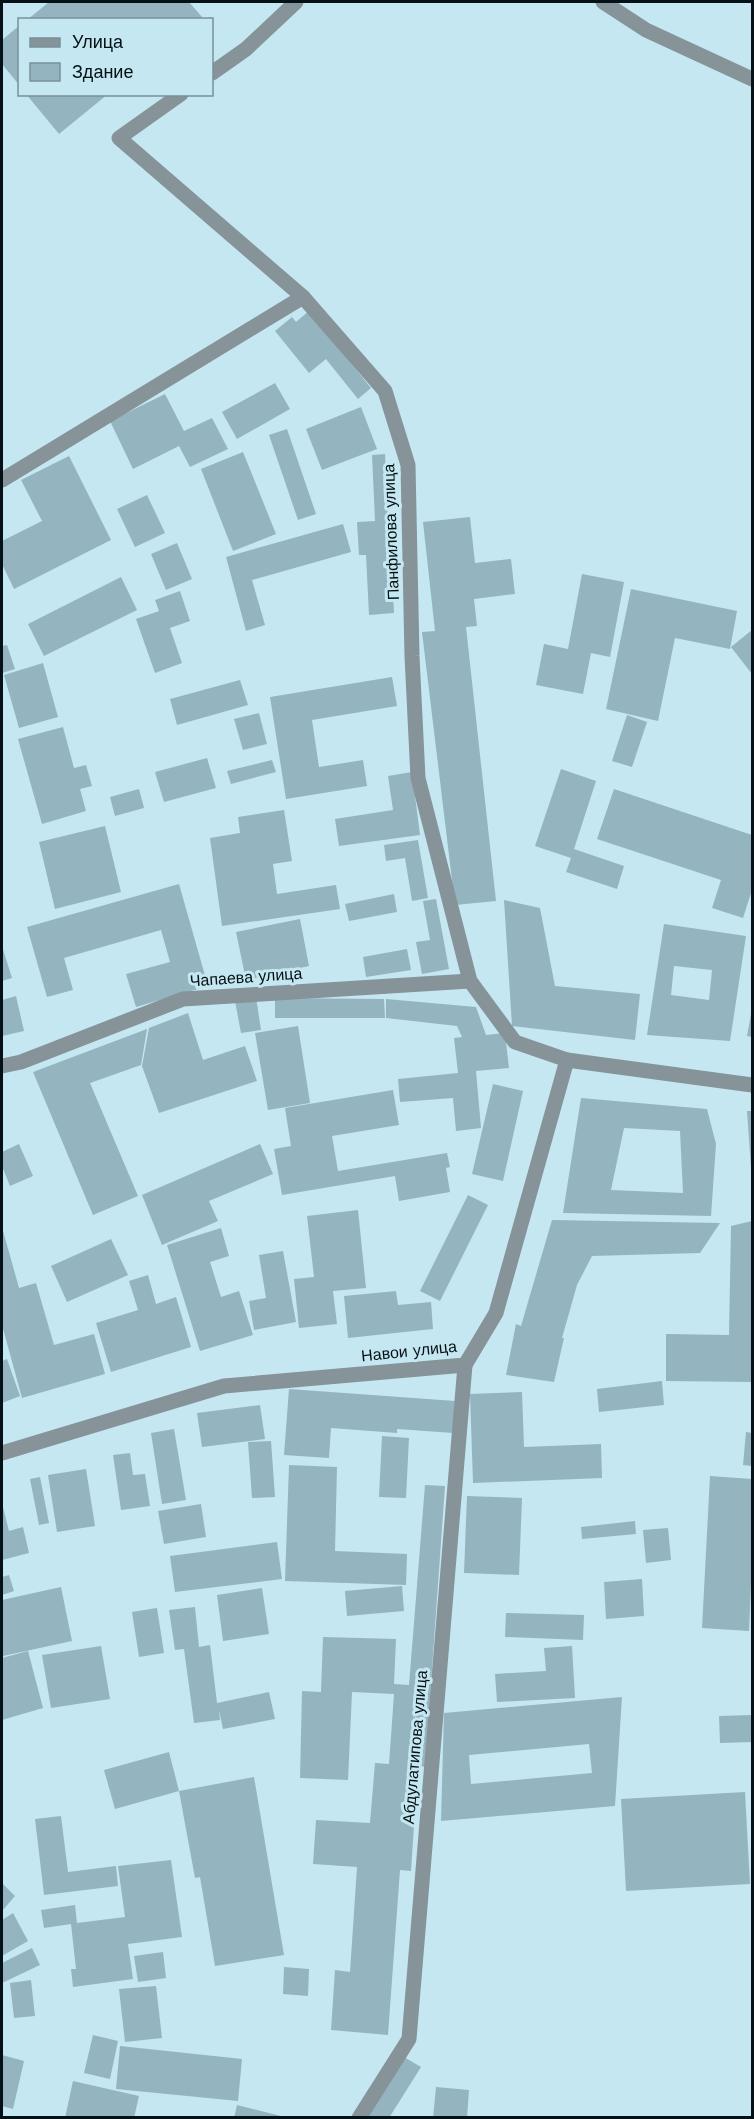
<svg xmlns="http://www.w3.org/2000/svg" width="754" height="2119" font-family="'Work Sans',sans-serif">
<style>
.building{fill:#94b5bf;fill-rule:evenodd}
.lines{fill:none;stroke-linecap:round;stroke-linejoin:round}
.street{stroke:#869398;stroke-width:15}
.labels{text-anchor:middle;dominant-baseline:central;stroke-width:6;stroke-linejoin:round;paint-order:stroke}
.street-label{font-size:16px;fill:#051114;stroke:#c5e7f2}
</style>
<rect width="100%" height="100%" fill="#c5e7f2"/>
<g class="building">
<polygon points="49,2 189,2 202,17 200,20 27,20"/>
<polygon points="20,25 20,86 2,64 2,40"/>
<polygon points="26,94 108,94 59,134"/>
<polygon points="309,311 371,388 358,399 326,359 309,373 275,331 292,317 296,322"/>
<polygon points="275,383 290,409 237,439 222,412"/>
<polygon points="165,394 184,431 212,418 228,449 190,467 179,446 133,469 110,421"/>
<polygon points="361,407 377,449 322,470 306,429"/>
<polygon points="287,429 316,514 298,520 269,435"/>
<polygon points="243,452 276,534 233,551 201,469"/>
<polygon points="385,454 388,520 392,520 393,553 391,553 394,613 369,615 366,555 359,555 357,522 375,521 372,455"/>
<polygon points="69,456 111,540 14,589 2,564 2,541 42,521 21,480"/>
<polygon points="147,495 165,533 135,547 117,509"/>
<polygon points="470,517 475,563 511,559 515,594 474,599 477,626 466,627 496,901 455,905 422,632 435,631 423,522"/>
<polygon points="343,524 351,552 252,580 265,625 246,631 226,557"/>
<polygon points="177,543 192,579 166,590 151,554"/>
<polygon points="582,574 624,582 610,657 591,653 583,694 536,685 544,644 568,649"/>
<polygon points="121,577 137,610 44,656 28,624"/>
<polygon points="631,589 737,611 730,649 675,638 658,721 606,709"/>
<polygon points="180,591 190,621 170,628 182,663 155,673 136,619 159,611 155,600"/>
<polygon points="752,630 752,674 731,647"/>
<polygon points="7,645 15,669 2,673 2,646"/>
<polygon points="43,663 58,717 19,728 4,675"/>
<polygon points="392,677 397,706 312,720 319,767 363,760 367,786 286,799 270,697"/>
<polygon points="240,680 248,705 177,725 170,699"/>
<polygon points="259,713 267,744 243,750 234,719"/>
<polygon points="627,715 647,722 632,767 612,761"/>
<polygon points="63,727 74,768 86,765 92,786 80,789 86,811 42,824 18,739"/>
<polygon points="207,758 216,788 164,802 155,772"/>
<polygon points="272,760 276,772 231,784 227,771"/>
<polygon points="561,769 596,781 574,849 624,866 617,889 566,872 571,858 535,846"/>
<polygon points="412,772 420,835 339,846 335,819 393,810 388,776"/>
<polygon points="139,789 144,808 115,816 110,797"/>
<polygon points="614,789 752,835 752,890 743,918 712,908 721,880 597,839"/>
<polygon points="284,810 292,861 273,864 277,894 336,885 340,909 222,926 210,838 240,833 238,817"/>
<polygon points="105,826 121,892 55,909 39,842"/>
<polygon points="418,840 428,898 412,901 405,858 386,861 384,845"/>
<polygon points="179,884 208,986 136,1007 126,974 170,962 161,930 64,958 73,990 47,997 27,927"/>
<polygon points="394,894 397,912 349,921 345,904"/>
<polygon points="436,899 449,969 422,974 416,942 430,940 423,901"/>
<polygon points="504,900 540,908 555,986 640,994 635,1040 512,1026"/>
<polygon points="300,919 309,966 246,980 236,932"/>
<path d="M664,924l82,12 -16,105 -83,-6zM674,966l38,4 -3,30 -38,-5z"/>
<polygon points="2,946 12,978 2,981"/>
<polygon points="407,949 411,970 366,977 363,957"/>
<polygon points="16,996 24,1031 2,1036 2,1000"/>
<polygon points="256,997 261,1030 241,1033 235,1001"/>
<polygon points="275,998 384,999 385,1018 275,1018"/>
<polygon points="386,999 476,1007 486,1035 505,1033 509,1068 476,1071 481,1128 456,1131 453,1098 400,1102 398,1079 458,1073 454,1038 462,1037 457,1026 386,1018"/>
<polygon points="188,1013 203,1060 245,1046 257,1081 159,1113 142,1066 149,1028"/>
<polygon points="751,1014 752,1014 752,1037 747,1036"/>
<polygon points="298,1026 310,1103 268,1110 255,1033"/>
<polygon points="147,1029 141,1065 90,1083 138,1196 93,1215 33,1072"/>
<polygon points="493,1084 523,1091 503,1181 472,1174"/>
<polygon points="393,1090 399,1125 332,1136 338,1171 447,1153 450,1167 446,1168 450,1192 399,1201 395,1176 282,1195 274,1149 291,1146 285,1108"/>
<path d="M581,1098l126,11 9,35 -5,72 -148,-3zM624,1128l56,3 3,62 -72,-3z"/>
<polygon points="747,1111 752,1111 752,1167 751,1168"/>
<polygon points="19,1144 33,1176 10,1186 2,1166 2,1152"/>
<polygon points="260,1144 273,1174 209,1201 218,1221 162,1245 142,1195"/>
<polygon points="468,1195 488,1205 440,1301 420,1291"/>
<polygon points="358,1210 366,1288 333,1291 337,1324 299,1328 294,1279 314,1277 307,1216"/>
<polygon points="552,1220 720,1223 700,1253 592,1256 577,1285 562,1338 564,1338 554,1382 506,1375 516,1324 521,1326"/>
<polygon points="752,1221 752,1382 666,1381 666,1334 729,1335 731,1226"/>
<polygon points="2,1227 19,1288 36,1283 54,1345 94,1334 105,1374 22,1398 2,1325"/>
<polygon points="221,1228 229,1256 210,1262 221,1297 239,1291 253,1335 200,1351 167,1245"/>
<polygon points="111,1239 128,1275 67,1302 51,1266"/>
<polygon points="283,1251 296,1322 254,1330 249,1301 266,1298 259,1255"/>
<polygon points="148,1275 156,1304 176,1297 191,1347 111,1372 96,1323 138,1310 129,1281"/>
<polygon points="396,1291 398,1305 431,1302 433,1329 348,1338 344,1296"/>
<polygon points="7,1359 20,1396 2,1403 2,1361"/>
<polygon points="662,1381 664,1405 599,1412 597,1389"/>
<polygon points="289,1389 455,1401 453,1433 397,1429 397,1433 331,1428 329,1458 284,1455"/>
<polygon points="522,1392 524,1447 601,1444 602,1478 473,1483 470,1394"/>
<polygon points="260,1405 265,1439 202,1447 197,1413"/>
<polygon points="174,1429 186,1500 162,1504 151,1433"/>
<polygon points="746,1432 752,1433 752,1466 743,1465"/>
<polygon points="382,1436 409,1438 406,1498 379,1497"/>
<polygon points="271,1441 275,1497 252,1498 248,1442"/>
<polygon points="130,1453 133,1475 145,1474 150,1506 121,1510 113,1455"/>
<polygon points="289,1465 337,1467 335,1551 407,1554 406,1585 285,1581"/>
<polygon points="86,1469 95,1526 57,1532 48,1475"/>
<polygon points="710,1476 752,1479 752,1562 749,1631 702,1628"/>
<polygon points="40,1477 49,1523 39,1525 30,1479"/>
<polygon points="425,1485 445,1486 425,1767 418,1766 411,1871 400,1870 388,2035 331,2030 335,1970 350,1972 357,1867 313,1864 316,1820 370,1823 375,1763 389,1764 394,1694 352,1692 348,1780 300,1778 302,1691 321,1692 323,1637 396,1639 394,1684 409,1685"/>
<polygon points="467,1496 522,1498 519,1575 464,1573"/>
<polygon points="2,1503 9,1531 23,1527 29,1553 2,1560"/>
<polygon points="201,1504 206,1537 164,1544 158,1511"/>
<polygon points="635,1521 636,1534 582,1539 581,1527"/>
<polygon points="668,1528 671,1560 646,1563 643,1530"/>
<polygon points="277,1542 282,1579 175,1592 170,1556"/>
<polygon points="9,1575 14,1591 2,1595 2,1577"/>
<polygon points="642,1579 644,1616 606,1619 604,1582"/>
<polygon points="402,1586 404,1611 347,1616 345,1591"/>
<polygon points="61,1587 72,1641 3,1656 2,1648 2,1600"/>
<polygon points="262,1588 269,1634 223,1641 217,1595"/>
<polygon points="195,1607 199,1647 210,1645 217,1703 269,1692 275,1719 223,1729 219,1710 220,1720 194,1723 184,1649 175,1650 169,1610"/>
<polygon points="157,1608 164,1653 139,1657 132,1612"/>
<polygon points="506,1613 584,1615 583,1640 505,1637"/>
<polygon points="101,1646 110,1699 51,1708 42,1655"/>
<polygon points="572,1646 575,1698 497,1702 495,1674 546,1671 544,1648"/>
<polygon points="28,1651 43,1708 2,1720 2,1658"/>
<path d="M622,1697l-7,109 -174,15 3,-108zM589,1744l3,29 -121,11 -2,-29z"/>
<polygon points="752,1715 752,1742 720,1743 719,1716"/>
<polygon points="169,1752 179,1791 115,1809 104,1770"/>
<polygon points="254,1777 284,1955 215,1966 200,1877 195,1878 179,1791"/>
<polygon points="745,1792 750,1884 626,1891 621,1799"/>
<polygon points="61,1816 68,1872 116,1866 118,1886 44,1895 35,1819"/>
<polygon points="171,1860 182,1937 128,1944 133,1979 73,1987 71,1969 76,1969 71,1924 44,1928 41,1910 75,1905 77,1923 125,1917 118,1866"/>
<polygon points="2,1883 15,1896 2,1911"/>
<polygon points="13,1913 28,1941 2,1956 2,1920"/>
<polygon points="32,1948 40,1965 2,1983 2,1963"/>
<polygon points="163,1952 166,1978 138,1982 134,1956"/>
<polygon points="284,1967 309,1969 308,1996 283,1994"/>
<polygon points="31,1980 35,2016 14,2018 10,1983"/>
<polygon points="156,1986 162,2038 125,2042 119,1989"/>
<polygon points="93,2035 118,2041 110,2079 84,2073"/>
<polygon points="120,2046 242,2059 238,2101 116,2089"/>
<polygon points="2,2055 24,2061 13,2109 2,2106"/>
<polygon points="404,2057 421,2067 389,2118 366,2118"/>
<polygon points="73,2081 139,2096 134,2118 65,2118"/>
<polygon points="436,2087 469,2090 467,2118 433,2118"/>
<polygon points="237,2105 285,2117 285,2118 234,2118"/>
</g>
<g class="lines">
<g class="street">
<polyline points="603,2 646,30 752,79"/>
<polyline points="212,73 246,49 296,2"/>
<polyline points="181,94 119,138 303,297 385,391 408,465 412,656 418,778 470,981 515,1042 567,1060"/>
<polyline points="2,480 303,297"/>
<polyline points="2,1066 21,1062 183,999 470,981"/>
<polyline points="2,1453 224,1386 465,1365 496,1313 567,1060 752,1085"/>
<polyline points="359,2118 409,2039 465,1365"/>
</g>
</g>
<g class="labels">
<g class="street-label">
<text transform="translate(391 532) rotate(-92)">Панфилова улица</text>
<text transform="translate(246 977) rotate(-4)">Чапаева улица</text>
<text transform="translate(409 1351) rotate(-6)">Навои улица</text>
<text transform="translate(415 1747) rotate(-85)">Абдулатипова улица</text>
</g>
</g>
<rect width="754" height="2119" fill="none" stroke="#051114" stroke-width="6"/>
<rect x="18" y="18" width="195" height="78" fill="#c5e7f2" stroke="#789199" stroke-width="1.5"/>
<rect x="30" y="38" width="30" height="9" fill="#869398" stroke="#789199" stroke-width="1.5"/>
<text x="72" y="48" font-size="18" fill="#051114">Улица</text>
<rect x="30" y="63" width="30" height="18" fill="#94b5bf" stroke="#789199" stroke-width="1.5"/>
<text x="72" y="78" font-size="18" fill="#051114">Здание</text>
</svg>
